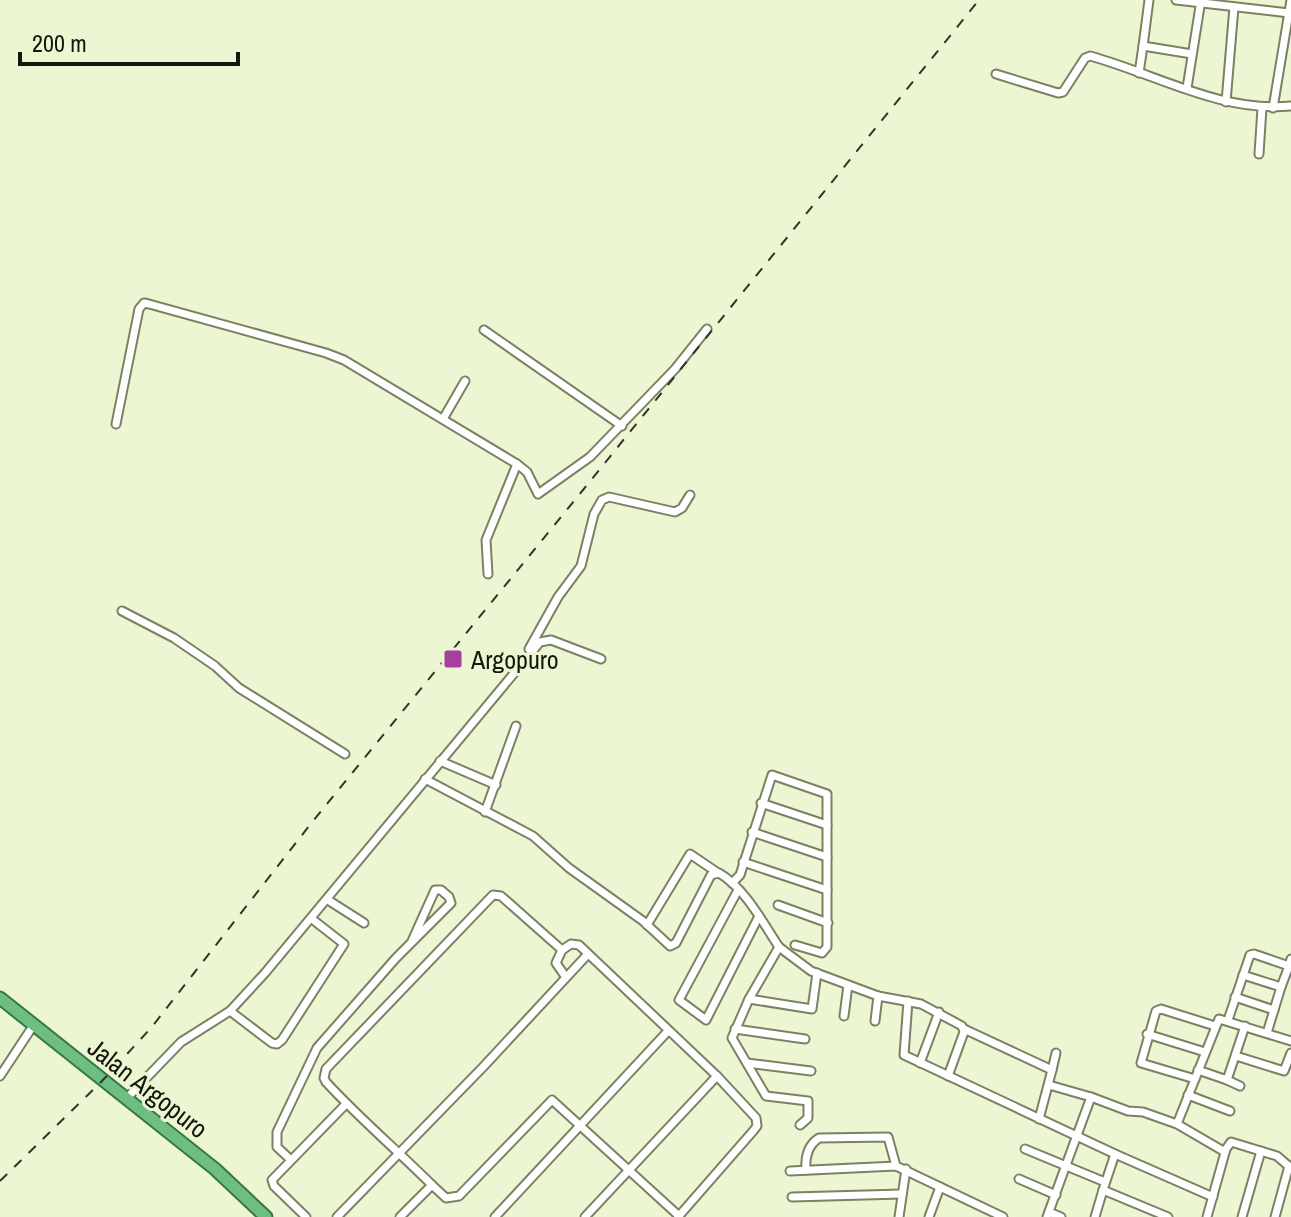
<svg xmlns="http://www.w3.org/2000/svg" width="1291" height="1217" font-family="'Archivo Narrow',sans-serif">
<style>
.lines{fill:none;stroke-linecap:round;stroke-linejoin:round}
.minor-casing{stroke:#7a8263;stroke-width:11}
.trunk-casing{stroke:#367845;stroke-width:15}
.minor{stroke:#fff;stroke-width:7}
.trunk{stroke:#6ebe83;stroke-width:11}
.rail{stroke:#323526;stroke-width:2;stroke-dasharray:10 10;stroke-linecap:butt}
.poi-dot{fill:#a73fa1;stroke:#edf6d3;stroke-width:3}
.labels{text-anchor:middle;dominant-baseline:central;stroke-width:6;stroke-linejoin:round;paint-order:stroke}
.poi-label{font-size:26px;fill:#14170b;stroke:#edf6d3;text-anchor:start}
.street-label{font-size:26px;fill:#14170b;stroke:#edf6d3}
</style>
<rect width="100%" height="100%" fill="#edf6d3"/>
<g class="lines">
<g class="minor-casing">
<g id="minor">
<polyline points="1149,0 1143,46 1192,54"/>
<polyline points="1176,0 1289,13"/>
<polyline points="1139,73 1143,46"/>
<path d="M996,74l62,19 5,-1 22,-34 5,-2c66,18 131,57 201,50"/>
<polyline points="1187,88 1201,0"/>
<polyline points="1226,102 1234,7"/>
<polyline points="1273,108 1291,0"/>
<polyline points="1259,154 1262,108"/>
<polyline points="484,330 622,426"/>
<polyline points="443,419 465,381"/>
<polyline points="116,424 139,309 144,303 149,304 326,353 344,360 517,464 527,472 538,494 590,457 675,369 707,329"/>
<polyline points="488,574 486,540 517,464"/>
<polyline points="122,611 174,638 215,666 239,688 345,754"/>
<polyline points="529,649 558,597 581,566 594,514 602,500 609,497 675,512 682,508 690,495"/>
<polyline points="440,761 496,785"/>
<path d="M425,779l108,57 36,32 74,53 27,25 6,-3 35,-68 8,-2c26,15 44,50 60,74l-30,52 -17,39 34,58 42,5v17l-8,7"/>
<polyline points="761,803 827,825"/>
<polyline points="485,812 516,726"/>
<polyline points="752,832 827,857"/>
<polyline points="743,862 827,890"/>
<polyline points="732,883 740,875 772,775 827,794 827,947 822,953 795,945"/>
<polyline points="738,890 679,1000 706,1020 759,916"/>
<polyline points="328,900 364,923"/>
<polyline points="778,905 828,923"/>
<polyline points="647,925 690,854 718,873"/>
<polyline points="779,947 811,971 878,996 921,1004 962,1026 964,1032 948,1076"/>
<polyline points="562,950 571,944 579,945 717,1076 756,1118 757,1126 754,1130 678,1217"/>
<polyline points="1243,975 1281,987 1267,1033"/>
<polyline points="1281,987 1289,966"/>
<polyline points="1235,997 1274,1010"/>
<polyline points="749,999 812,1009 817,973"/>
<polyline points="908,1001 904,1055 1115,1154 1103,1190"/>
<polyline points="230,1011 272,1043 277,1044 282,1040 344,944 312,919"/>
<polyline points="844,1016 848,985"/>
<polyline points="1228,1020 1250,955 1254,954 1289,966 1291,959"/>
<polyline points="875,1021 878,996"/>
<polyline points="735,1029 805,1039"/>
<polyline points="964,1029 1052,1070 1039,1119"/>
<polyline points="1147,1034 1205,1052"/>
<polyline points="1236,1056 1284,1071 1291,1053"/>
<polyline points="747,1063 811,1071"/>
<polyline points="920,1063 939,1012"/>
<polyline points="1052,1070 1056,1053"/>
<polyline points="1198,1070 1227,1080 1245,1026"/>
<polyline points="0,1076 33,1026"/>
<polyline points="1195,1079 1141,1063 1156,1011 1161,1009 1215,1026"/>
<polyline points="1227,1080 1240,1086"/>
<polyline points="1049,1085 1091,1097 1128,1111 1143,1112 1177,1124 1225,1152"/>
<polyline points="1188,1095 1230,1111"/>
<polyline points="126,1099 181,1042 230,1011 265,973 540,642 551,640 601,659"/>
<polyline points="1177,1124 1219,1019 1291,1041"/>
<polyline points="1025,1149 1105,1182"/>
<polyline points="1115,1154 1213,1197"/>
<polyline points="290,1159 277,1147 277,1132 317,1048 396,958 451,903 449,897 441,890 435,890 412,941"/>
<path d="M806,1170c-1,-13 2,-25 13,-32l69,-1 8,29"/>
<polyline points="790,1171 896,1166 1003,1217"/>
<polyline points="1019,1179 1056,1195"/>
<path d="M432,1185c-35,-35 -73,-67 -106,-103l-2,-4 2,-9 167,-174 8,1 61,54 -6,13 9,13"/>
<polyline points="792,1197 902,1194"/>
<polyline points="1049,1212 1061,1217"/>
<polyline points="306,1217 274,1186 272,1180 346,1104"/>
<polyline points="337,1217 484,1066 588,954"/>
<polyline points="400,1217 432,1185 446,1198 459,1196 552,1100 679,1216"/>
<polyline points="495,1217 668,1031"/>
<polyline points="585,1217 717,1076"/>
<polyline points="899,1217 906,1169"/>
<polyline points="929,1217 940,1187"/>
<polyline points="1047,1217 1091,1097"/>
<polyline points="1095,1217 1103,1190 1168,1217"/>
<polyline points="1207,1217 1226,1149 1231,1142 1277,1156 1291,1168"/>
<polyline points="1242,1217 1261,1151"/>
<polyline points="1275,1217 1289,1166"/>
</g>
</g>
<g class="trunk-casing">
<polyline id="trunk" points="0,998 215,1169 266,1217"/>
</g>
<use href="#minor" class="minor"/>
<use href="#trunk" class="trunk"/>
<polyline class="rail" points="0,1181 102,1081 151,1028 313,821 583,490 979,0"/>
</g>
<rect class="poi-dot" x="443" y="649" width="20" height="20" rx="4"/>
<g class="labels">
<g class="poi-label">
<text x="471" y="659">Argopuro</text>
</g>
<g class="street-label">
<text transform="translate(148 1088) rotate(38)">Jalan Argopuro</text>
</g>
</g>
<path d="M20 52v12h218v-12" fill="none" stroke="#14170b" stroke-width="4"/>
<text x="32" y="52" font-size="24" fill="#14170b" stroke="#edf6d3" stroke-width="6" paint-order="stroke">200 m</text>
</svg>
